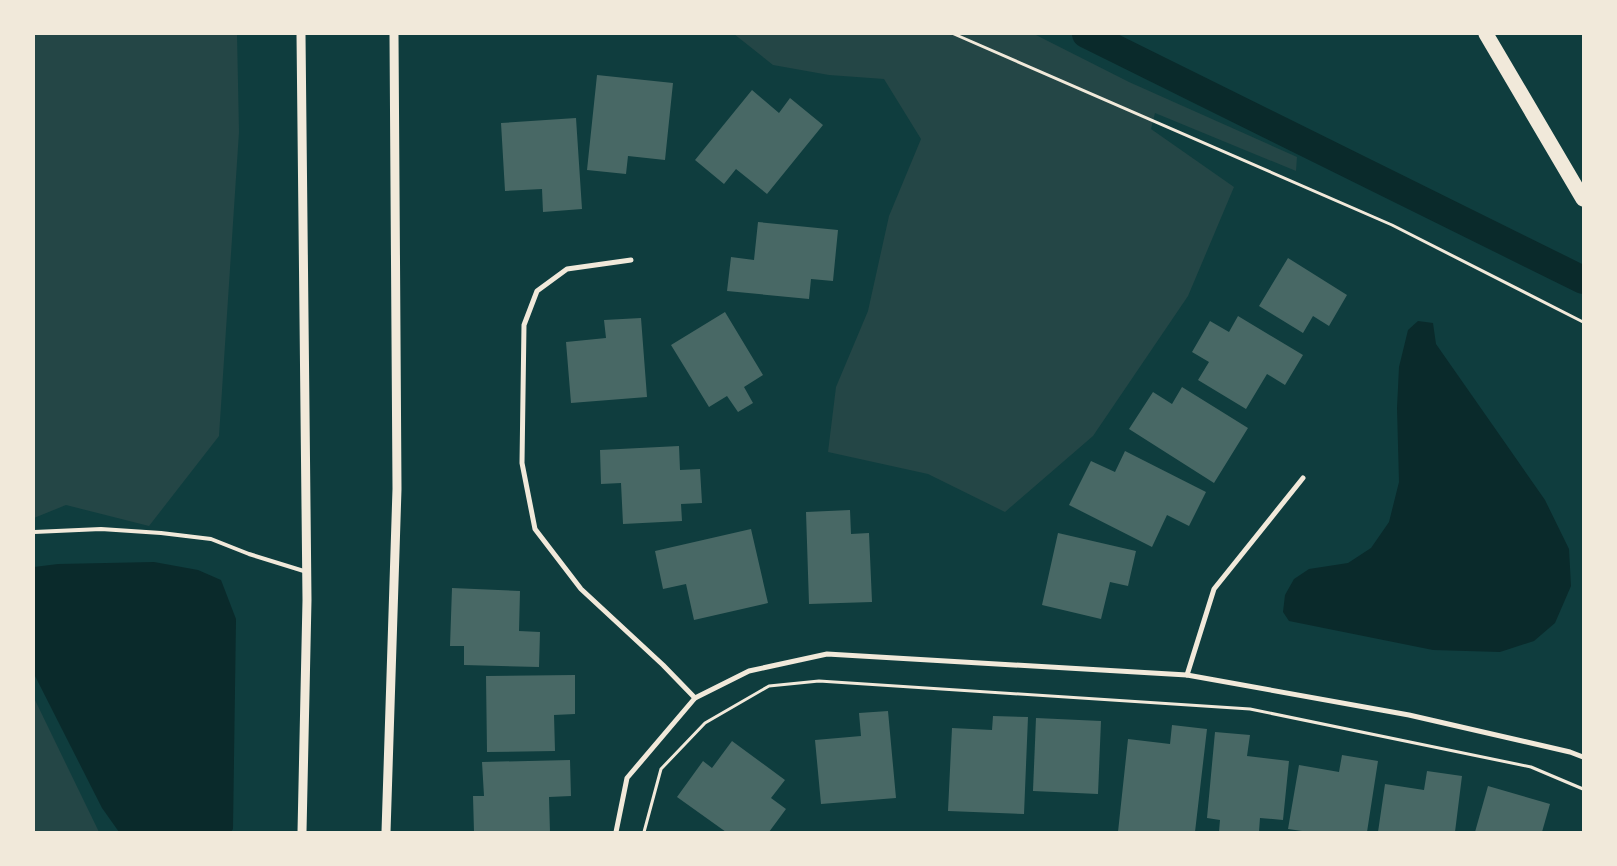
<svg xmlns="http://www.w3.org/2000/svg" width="1617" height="866" font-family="'DejaVu Sans',sans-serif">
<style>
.green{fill:#244646}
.water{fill:#0a2a2b}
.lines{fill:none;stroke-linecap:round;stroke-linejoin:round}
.canal{stroke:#0a2a2b;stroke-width:28}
.building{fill:#486865}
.path{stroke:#f1e9da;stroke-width:3}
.service{stroke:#f1e9da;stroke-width:4}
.minor{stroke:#f1e9da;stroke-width:5}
.tertiary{stroke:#f1e9da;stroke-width:9}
.motorway{stroke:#f1e9da;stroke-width:15}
</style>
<rect width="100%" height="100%" fill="#0f3d3e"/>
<g class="green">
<polygon points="34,34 237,34 239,132 219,436 149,526 66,505 34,518"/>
<polygon points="734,34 1034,34 1129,82 1297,157 1296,171 1155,113 1151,129 1234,187 1188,296 1093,436 1005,512 928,474 828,452 836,387 868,311 889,216 921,139 884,79 829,75 773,65"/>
<polygon points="34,698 99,832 34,832"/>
</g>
<g class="water">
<polygon points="1418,321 1433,323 1436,344 1545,500 1569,549 1571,586 1555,623 1534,641 1500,652 1433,650 1289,621 1283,612 1285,595 1294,579 1309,569 1348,563 1371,548 1389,522 1399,482 1397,408 1399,367 1408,330"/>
<polygon points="154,562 198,570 221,580 236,619 233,829 231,832 119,832 102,808 34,674 34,567 58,564"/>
</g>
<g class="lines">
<polyline class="canal" points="1086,34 1583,280"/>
</g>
<g class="building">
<polygon points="597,75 673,83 665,160 628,156 626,174 587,170"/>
<polygon points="752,90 779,113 790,98 823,125 767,194 736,169 724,184 695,160"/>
<polygon points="576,118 582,209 543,212 542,189 505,191 501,123"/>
<polygon points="758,222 838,230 833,281 811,279 809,299 727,291 731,257 754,260"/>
<polygon points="1288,258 1347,295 1329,326 1313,316 1303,333 1259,306"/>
<polygon points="725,312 763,375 744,387 753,403 738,412 727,396 709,407 671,345"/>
<polygon points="1238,316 1303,355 1285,385 1267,374 1246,409 1198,380 1209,362 1192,352 1210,321 1229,332"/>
<polygon points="641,318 647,397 571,403 566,342 606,338 604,320"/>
<polygon points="1182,387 1248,428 1214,483 1129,429 1153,392 1172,404"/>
<polygon points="679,446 680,470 700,469 702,503 681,504 682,521 623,524 621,483 601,484 600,450"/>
<polygon points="1125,451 1206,492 1189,526 1167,515 1152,547 1069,505 1091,461 1115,472"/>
<polygon points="850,510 851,534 869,533 872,602 809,604 806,512"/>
<polygon points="751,529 768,603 694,620 686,584 663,589 655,551"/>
<polygon points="1058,533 1136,551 1128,586 1110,582 1101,619 1042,605"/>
<polygon points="452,588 520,591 519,631 540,632 539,667 464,665 464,646 450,646"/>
<polygon points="575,675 575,714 554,715 555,751 487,752 486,676"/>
<polygon points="888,711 896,798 821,804 815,740 861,736 859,713"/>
<polygon points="993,716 1028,717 1024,814 948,811 952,728 992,730"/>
<polygon points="1036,718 1101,721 1098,794 1033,791"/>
<polygon points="1172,725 1207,729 1195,832 1118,832 1128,739 1170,744"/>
<polygon points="1215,732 1250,735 1247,756 1289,761 1283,820 1260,818 1259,832 1219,832 1220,820 1207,818"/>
<polygon points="732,741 785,780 771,798 786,809 769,832 726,832 677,797 703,761 712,768"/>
<polygon points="1342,755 1378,761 1367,832 1309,832 1288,829 1299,765 1339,772"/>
<polygon points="570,760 571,796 549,797 550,832 474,832 473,796 484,796 482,762"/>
<polygon points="1427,771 1462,776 1455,832 1378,832 1385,784 1424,790"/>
<polygon points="1488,786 1550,804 1542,832 1475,832"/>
</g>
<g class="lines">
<g class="path">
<polyline points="954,34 1392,225 1583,322"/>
<polyline points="644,832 661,769 705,723 769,686 819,681 1250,709 1531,767 1583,789"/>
</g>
<polyline class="service" points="34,532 101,529 161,533 211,539 249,554 307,572"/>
<g class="minor">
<polyline points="631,260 567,269 537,291 524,325 522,463 535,529 581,589 663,665 695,698"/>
<polyline points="1187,675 1214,589 1303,478"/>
<polyline points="616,832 627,778 695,698 749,671 827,654 1187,675 1409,715 1570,752 1583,757"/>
</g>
<g class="tertiary">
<polyline points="301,34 307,600 302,832"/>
<polyline points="386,832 397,489 394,34"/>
</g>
<polyline class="motorway" points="1486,34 1583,199"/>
</g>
<rect width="1617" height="866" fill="none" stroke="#f1e9da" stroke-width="70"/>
</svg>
